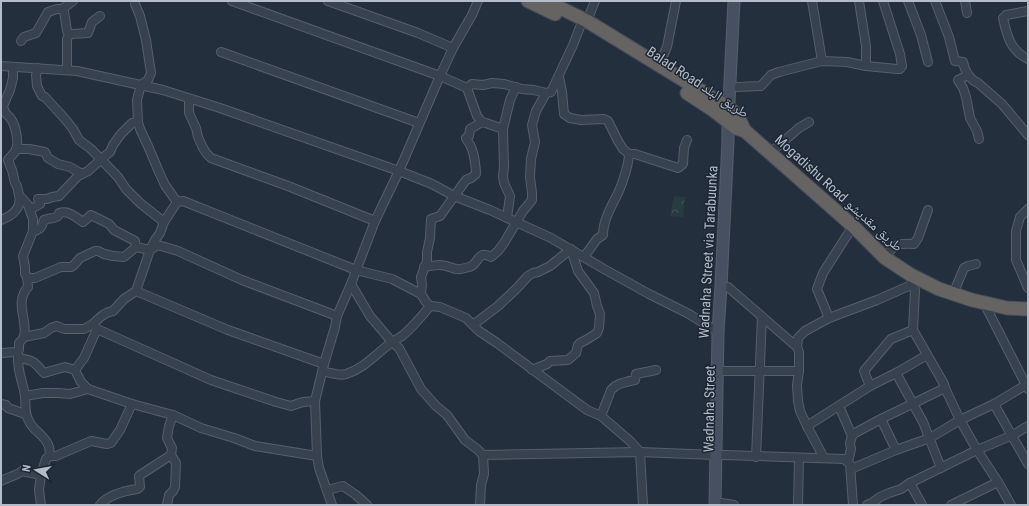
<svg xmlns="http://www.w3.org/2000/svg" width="1029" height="506" font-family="'Roboto Condensed','Noto Naskh Arabic',sans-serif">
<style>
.forest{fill:url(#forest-crowns)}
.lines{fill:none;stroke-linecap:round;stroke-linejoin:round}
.minor-casing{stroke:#565f6c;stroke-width:10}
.secondary-casing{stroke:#565f6c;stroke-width:13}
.trunk-casing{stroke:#434c59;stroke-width:15}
.minor{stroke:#38414e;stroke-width:8}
.secondary{stroke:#465061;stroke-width:11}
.trunk{stroke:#656462;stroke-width:13}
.labels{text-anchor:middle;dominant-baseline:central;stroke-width:3;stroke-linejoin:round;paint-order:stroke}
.street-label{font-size:14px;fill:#b4bcc9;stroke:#1d2633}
</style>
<defs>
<pattern id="forest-crowns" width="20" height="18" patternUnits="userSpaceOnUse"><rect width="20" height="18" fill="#263c3f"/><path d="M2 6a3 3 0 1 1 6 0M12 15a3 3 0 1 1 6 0" fill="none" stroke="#435659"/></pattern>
</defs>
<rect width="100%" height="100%" fill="#242f3e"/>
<polygon class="forest" points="674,196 685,197 683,217 670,216"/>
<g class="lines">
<g class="minor-casing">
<g id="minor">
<polyline points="232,1 440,76 467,88 472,84 483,85 492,83 504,84 522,89 534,90 546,93 551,92 573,45 580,27"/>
<polyline points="328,1 418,33 453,48"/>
<polyline points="812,1 822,61"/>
<polyline points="859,1 866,46 866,66"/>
<polyline points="908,1 921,35 928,62"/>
<path d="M935,1l14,36 6,24 8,1c2,10 6,17 15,21l24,21 26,31"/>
<polyline points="965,1 967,13"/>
<polyline points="135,4 140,16 146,40 151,73 148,80 141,85 137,100 138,122 140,129 148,146 159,172 165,185 177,202"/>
<polyline points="62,9 73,1"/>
<path d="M1028,11l-22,4 -3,3c4,18 7,32 25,41"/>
<polyline points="587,21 595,1"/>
<polyline points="21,41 24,37 36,33 48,12 57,9 62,9 64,11 67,31 69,35"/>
<polyline points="221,52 419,123"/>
<polyline points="659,65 667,47 676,1"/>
<polyline points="1,66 77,71 163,90 220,108 399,171 432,184 454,196 490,210 551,238 604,269 649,294 689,314 718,332"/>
<polyline points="38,68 36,75 37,86 42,96 45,97 65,119 73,129 79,140 91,149 118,177 126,189 140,203 164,222"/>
<polyline points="67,70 67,39 69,35 72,34 88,33 92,22 100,16"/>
<polyline points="968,75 958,80 963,88 966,97 970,118 977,131 979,139"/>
<path d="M559,77l3,15 2,22 6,4 11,2 23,-1 4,2 10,20 5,8 6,5c0,9 -6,28 -10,37 -6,13 -16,28 -16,44l-6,4 -13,18"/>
<polyline points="737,87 761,86 771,75 779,72 822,61 847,62 866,66 897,69 900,69 902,66 900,54 883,1"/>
<polyline points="467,88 477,116 482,122 486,123 503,129"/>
<polyline points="189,99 189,113 196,128 198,137 203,148 207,154 211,158 288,186 375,221"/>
<polyline points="16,149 29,149 45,152 48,158 58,164 70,167 82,174"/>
<polyline points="771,152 799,128 809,122"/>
<polyline points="629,154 635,154 678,168 683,164 684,148 687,140"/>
<polyline points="31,209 40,204 38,199 47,199 52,197 59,196 78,176 88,171 97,163 101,160 106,155 110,152 113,145 121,134 132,123 138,122"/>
<polyline points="1028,209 1020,217 1016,231 1016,260 1028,288"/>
<polyline points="507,218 510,196 504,183 503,176 504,167 503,129 510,100 516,87"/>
<path d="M1,220c11,-4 21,-12 18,-25"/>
<path d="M33,231c7,-1 9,-4 11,-11 5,-2 10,-1 14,-4l1,-3c10,-3 16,4 24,9l8,-7 18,9 5,6 21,11 1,6"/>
<path d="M885,258c9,-14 12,-15 29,-14l4,-6 10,-28"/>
<path d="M424,267c6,-1 11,-2 16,-2 6,0 11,3 16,4 4,1 9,-1 13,-2 10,-2 8,-18 22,-10l7,-6 6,-8 19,-32 9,-11v-7l-2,-16 1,-18 4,-17 -3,-17 4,-14 10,-18"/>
<polyline points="914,277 911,285 915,290 913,330 944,384 945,388 960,420 977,450 998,482 1011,505"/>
<polyline points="27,278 35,278 61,267 71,267 74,265 80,258 95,251 98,251 104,254 113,256 124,257 136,247 150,250 158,245 178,251 242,280 337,316"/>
<polyline points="351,284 370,316 392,342 399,348 421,389 436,406 447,415 465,440 477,449 483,455 484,474 481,485 480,505"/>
<polyline points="728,287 797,347"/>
<polyline points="136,291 228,330 324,364"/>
<path d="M421,294l1,-9 -1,-8 6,-16v-9l3,-14 1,-19 9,-3 26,-36 5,-2 5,-4c0,-7 -2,-21 -5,-27 -1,-4 -4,-5 -5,-9l3,-2 1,-7 12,-7"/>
<polyline points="953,294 964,268 968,266 976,264"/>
<polyline points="984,303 1028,389"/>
<polyline points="829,318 817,289 823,273 853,226"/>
<polyline points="473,325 498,306 516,289 528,276 533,273 538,272 550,266 571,249 578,271 594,293 597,306 600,314 599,328 597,333 586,340 580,343 578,345 576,353 568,360 550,361 547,364 532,370"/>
<polyline points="97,329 211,380 276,402 291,406 303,402 315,401"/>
<polyline points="24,337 44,333 51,328 57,326 64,329 84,329 93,324"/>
<path d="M1,353l15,-1 3,-2v-7c2,-2 5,-5 5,-7 4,-16 -10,-33 4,-49l-1,-11 -2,-2v-7l-2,-11 10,-25v-12l-5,-14 -9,-10 -2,-9 -2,-3 -3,-13 -1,-2 -3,-8c2,-3 6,-6 8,-10 3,-7 0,-24 -5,-31 -4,-6 -6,-3 -8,-13l7,-16 3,-12v-11"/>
<path d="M18,355v1c-1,16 5,25 7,40 1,10 -1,18 5,27 5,9 16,13 19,24 1,3 0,6 1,9"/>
<path d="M18,358c16,2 16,4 26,15l21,-6 10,3 9,-12 13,-29 -4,-5c6,-6 12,-12 20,-13l11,-12 12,-8 14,-41 5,-10 5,-7 4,-11 13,-20 6,-1 173,69 36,9 29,15 5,8 4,4 10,1 26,11 13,13 18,12 90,67 14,6 29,25 10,11 3,53"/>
<polyline points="75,370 81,382 88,389"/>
<polyline points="724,371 799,371"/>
<path d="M322,372c8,-1 16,5 24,2 19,-6 31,-21 46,-32 3,-2 7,-4 10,-6 11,-9 20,-20 28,-30"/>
<polyline points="896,373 923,422 941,468"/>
<polyline points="870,386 864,371 891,339 913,330"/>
<polyline points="25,396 43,393 58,393 70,394 88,389 132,404 173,415 201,428 234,438 255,446 317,456"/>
<polyline points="1,404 6,405 8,408 25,414"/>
<polyline points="994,404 1028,464"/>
<polyline points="839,406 852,436"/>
<path d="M601,416l10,-26c6,-7 15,-8 24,-10l1,-6 20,-4"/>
<polyline points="881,419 896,450"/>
<polyline points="807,426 870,386 896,373 927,355"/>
<polyline points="483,455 640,452 716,455"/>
<polyline points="723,455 844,459 850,464 853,505"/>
<polyline points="756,457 762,317"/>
<polyline points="824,458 807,426 800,411 798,401 797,385 799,371 799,352 797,347 798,338 805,331 829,318 877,300 911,285"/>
<polyline points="848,461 851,449 850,443 852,436 855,433 881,419 945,388"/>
<polyline points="851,469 896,450 930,438 960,420 994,404 1026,385"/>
<path d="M1,481c7,-4 15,-5 21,-10l19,4"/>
<polyline points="910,483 922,505"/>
<polyline points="327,490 343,486 356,495 367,505"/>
<polyline points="721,503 734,505"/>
<polyline points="41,505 39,490 41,475 46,459 50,456 56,456 91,441 107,444 111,443 120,430 132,404"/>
<path d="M100,505c8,-10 24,-14 37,-16l3,-2 -1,-11 1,-1 31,-20 1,-7 -5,-10 2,-12 4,-11"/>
<polyline points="167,505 169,495 173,491 175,487 176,463 171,455"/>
<polyline points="332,505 319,468 317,456 315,401 324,364 335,327 337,316 351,284 375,221 399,171 440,76 453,48 472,15 478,1"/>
<polyline points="798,505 799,458"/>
<polyline points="867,505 872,503 880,497 889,493 901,489 910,483 977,450 1013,435 1028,426"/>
<polyline points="951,505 998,482"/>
</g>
</g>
<g class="secondary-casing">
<polyline id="secondary" points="715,505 718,332 721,286 728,141 728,122 734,1"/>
</g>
<g class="trunk-casing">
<g id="trunk">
<polyline points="528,1 555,14"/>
<polyline points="546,1 587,21 729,108 737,115 745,131 853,226 885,258 911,275 939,289 972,300 1007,308 1028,309"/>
<polyline points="687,93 713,110 736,128 745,131"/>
</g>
</g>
<use href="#minor" class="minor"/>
<use href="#secondary" class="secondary"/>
<use href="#trunk" class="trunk"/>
</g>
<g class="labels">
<g class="street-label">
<text transform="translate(698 82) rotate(33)">Balad Road طريق البلد</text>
<text transform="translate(839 193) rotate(42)">Mogadishu Road طريق مقديشو</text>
<text transform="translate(708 252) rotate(-87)">Wadnaha Street via Tarabuunka</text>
<text transform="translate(709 409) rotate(-89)">Wadnaha Street</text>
</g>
</g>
<rect width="1029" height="506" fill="none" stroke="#b4bcc9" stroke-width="4"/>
<g transform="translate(36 470) rotate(281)" stroke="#1d2633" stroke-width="3" paint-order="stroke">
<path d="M0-3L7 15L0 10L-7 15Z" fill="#b4bcc9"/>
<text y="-6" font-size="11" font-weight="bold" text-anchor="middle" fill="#b4bcc9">N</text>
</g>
</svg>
